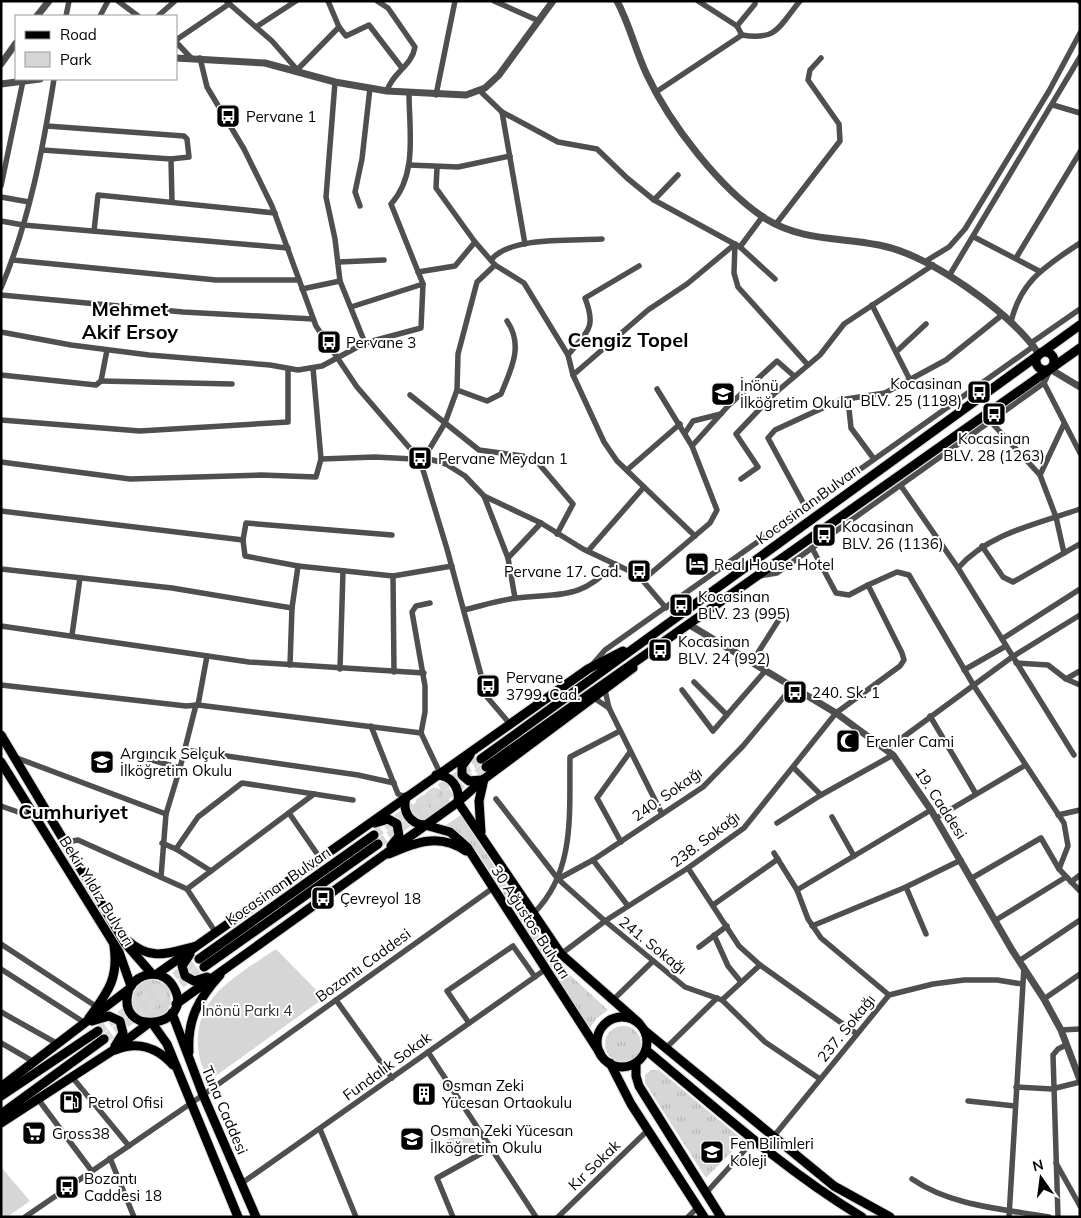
<svg xmlns="http://www.w3.org/2000/svg" width="1081" height="1218" font-family="Mulish,sans-serif">
<style>
.grass{fill:url(#grass-tufts)}
.park{fill:#d6d6d6}
.lines{fill:none;stroke-linecap:round;stroke-linejoin:round}
.trunk-tunnel{stroke:#d9d9d9;stroke-width:9;stroke-dasharray:9 4.5;stroke-linecap:butt}
.primary-casing{stroke:#dbdbdb;stroke-width:11}
.trunk-casing{stroke:#dbdbdb;stroke-width:11}
.minor{stroke:#4f4f4f;stroke-width:5.5}
.tertiary{stroke:#4f4f4f;stroke-width:7}
.primary{stroke:#000;stroke-width:9}
.trunk{stroke:#000;stroke-width:9}
.labels{text-anchor:middle;dominant-baseline:central;stroke-width:4;stroke-linejoin:round;paint-order:stroke}
.poi-label{font-size:15px;fill:#000;stroke:#fff;text-anchor:start}
.street-label{font-size:15px;fill:#000;stroke:#fff}
.park-label{font-size:15px;fill:#2d2d2d;stroke:#fff}
.district-label{font-size:20px;font-weight:bold;fill:#000;stroke:#fff}
</style>
<defs>
<pattern id="grass-tufts" width="24" height="20" patternUnits="userSpaceOnUse" patternTransform="scale(1.25)"><rect width="24" height="20" fill="#d6d6d6"/><path d="M3 7l-1-3M5 7V3M7 7l1-3M15 17l-1-3M17 17v-4M19 17l1-3" fill="none" stroke="#b6b6b6"/></pattern>
</defs>
<rect width="100%" height="100%" fill="#fff"/>
<g class="grass">
<polygon points="437,788 448,793 450,804 422,822 413,814 414,804 431,789"/>
<polygon points="461,815 556,962 608,1010 596,1019 589,1029 476,850 462,837 443,827"/>
<circle cx="152" cy="999" r="19"/>
<circle cx="623" cy="1044" r="18"/>
<polygon points="651,1070 659,1070 743,1140 706,1178 645,1083 645,1075"/>
</g>
<g class="park">
<path d="M276,949l48,49 -107,77h-9c-7,-7 -9,-19 -10,-29 -4,-50 42,-72 78,-97z"/>
<polygon points="468,1129 476,1145 453,1157 445,1141"/>
<polygon points="1,1167 30,1201 7,1217 1,1217"/>
</g>
<g class="lines">
<g class="trunk-tunnel">
<polyline points="374,835 481,759"/>
<polyline points="378,844 486,767"/>
<polyline points="98,1031 199,959"/>
<polyline points="104,1039 204,967"/>
</g>
<g class="primary-casing">
<g id="primary">
<polyline points="1,735 125,943 152,974"/>
<polyline points="1,762 119,952 131,986"/>
<polyline points="458,802 561,954 639,1023"/>
<polyline points="425,825 450,832 467,847 600,1053"/>
<polyline points="481,832 479,801 484,779"/>
<path d="M389,854c27,-12 50,-21 77,-3"/>
<path d="M127,940c24,22 41,13 69,6"/>
<polyline points="172,1013 203,1095 256,1217"/>
<circle cx="622" cy="1042" r="25"/>
<path d="M89,1018c18,-25 30,-39 25,-72"/>
<polyline points="152,1023 167,1044 238,1217"/>
<polyline points="645,1031 834,1186 890,1217"/>
<path d="M115,1050c22,-9 42,-3 58,15"/>
<path d="M646,1050c70,58 138,120 216,167"/>
<path d="M189,1052c-2,-33 10,-54 31,-77"/>
<polyline points="610,1063 631,1104 704,1217"/>
<polyline points="636,1063 636,1076 639,1086 721,1217"/>
</g>
</g>
<g class="trunk-casing">
<g id="trunk">
<circle cx="1045" cy="361" r="9"/>
<polyline points="470,755 462,766 462,775 469,781 481,780"/>
<polyline points="481,759 1080,325"/>
<polyline points="486,767 1080,348"/>
<path d="M436,775c15,0 24,12 22,27"/>
<path d="M406,797c-4,15 4,27 19,28"/>
<polyline points="375,823 388,819 397,824 399,836 391,846"/>
<polyline points="190,954 182,966 185,976 194,981 207,977"/>
<polyline points="199,959 374,835"/>
<polyline points="204,967 378,844"/>
<polyline points="157,974 588,669 623,651"/>
<polyline points="176,1004 458,802 484,779 633,668"/>
<polyline points="92,1021 109,1016 120,1021 123,1033 115,1046"/>
<path d="M1,1087l128,-98c9,-17 33,-21 44,-3 25,41 -60,54 -44,3"/>
<polyline points="1,1096 98,1031"/>
<polyline points="1,1114 104,1039"/>
<polyline points="1,1123 112,1051 149,1023"/>
</g>
</g>
<g class="minor">
<polyline points="118,1 138,16"/>
<polyline points="226,1 272,41 300,73"/>
<path d="M377,1l11,7 27,39c-3,19 -23,26 -28,44"/>
<polyline points="494,1 539,21"/>
<polyline points="698,1 737,26 742,35"/>
<polyline points="1079,1 1080,2"/>
<polyline points="66,16 69,1"/>
<polyline points="100,16 108,1"/>
<polyline points="158,16 175,1"/>
<polyline points="737,26 755,4"/>
<polyline points="256,27 296,1"/>
<polyline points="339,27 346,36 369,25 402,68"/>
<polyline points="176,40 229,4"/>
<polyline points="176,42 191,58"/>
<polyline points="200,58 207,87 244,149 272,206 316,326 357,387 420,460 447,549 487,697 510,724"/>
<polyline points="297,70 339,27 328,1"/>
<polyline points="335,82 326,197 335,239 340,281 365,343"/>
<polyline points="479,90 502,112 525,244"/>
<path d="M656,92l86,-57c36,6 37,-9 58,-34"/>
<polyline points="436,95 455,1"/>
<polyline points="1053,105 1080,113"/>
<polyline points="502,112 558,142 597,149 627,178 654,200 740,247 775,279"/>
<polyline points="47,126 184,136 187,139 189,157 171,159"/>
<polyline points="42,150 171,159 172,202"/>
<polyline points="409,165 458,167 510,156"/>
<polyline points="437,168 436,188 475,242 495,265 524,283 568,355"/>
<polyline points="1,186 23,81"/>
<polyline points="1,197 29,202"/>
<polyline points="654,200 678,175"/>
<polyline points="360,206 355,192 362,159 370,88"/>
<polyline points="1,221 23,225 288,248"/>
<polyline points="776,224 840,141 839,124 808,80 810,70 821,58"/>
<polyline points="94,231 98,195 275,213"/>
<polyline points="974,237 1039,271"/>
<polyline points="735,244 734,273 738,287 808,365"/>
<polyline points="740,247 763,216"/>
<polyline points="1016,258 1080,152"/>
<polyline points="13,260 216,280 299,280"/>
<path d="M491,260c19,-24 82,-19 111,-21"/>
<polyline points="926,261 949,247 965,229 1049,91 1080,33"/>
<polyline points="339,262 384,260"/>
<path d="M639,266l-54,32c12,31 2,33 -17,57l5,20 31,67 13,19 78,75"/>
<polyline points="418,272 455,266 475,242"/>
<polyline points="949,276 1080,57"/>
<path d="M1,288c28,-66 42,-139 53,-209"/>
<polyline points="302,289 340,281"/>
<polyline points="1,295 183,312 313,319"/>
<polyline points="872,305 910,380"/>
<polyline points="351,307 423,284"/>
<path d="M1011,322c10,-42 35,-56 69,-79"/>
<path d="M1,332l70,13 78,10 121,10 28,5 24,-4 43,-23 56,-15 2,-44 -32,-80c27,-29 18,-75 18,-111"/>
<polyline points="1031,343 1080,309"/>
<polyline points="896,352 926,324"/>
<polyline points="1,375 96,385 101,381 107,350"/>
<polyline points="573,375 648,310 687,284 735,244"/>
<polyline points="101,381 232,384"/>
<polyline points="1044,383 1080,453"/>
<path d="M457,390l30,11 14,-7c10,-25 23,-48 6,-73"/>
<polyline points="410,395 479,450 523,456 539,464 573,504 557,534"/>
<polyline points="848,399 851,428 874,459"/>
<polyline points="1,420 140,431 288,422 288,369"/>
<polyline points="991,422 1040,475 1056,517 1064,553"/>
<polyline points="685,433 693,421 721,414"/>
<polyline points="692,446 728,406 777,361 794,376"/>
<polyline points="321,459 375,457 433,460 446,464 465,476 484,496 541,523 583,549 638,575 666,608"/>
<polyline points="420,460 427,453 445,423 457,390 458,354 477,282 495,265"/>
<polyline points="1,462 130,479 261,475 316,477 321,459 313,368"/>
<polyline points="627,470 680,424"/>
<polyline points="1040,475 1064,424"/>
<polyline points="741,479 758,467 736,434 774,394 820,355 844,324 933,265"/>
<polyline points="901,486 958,568 1074,755"/>
<polyline points="484,496 508,558 515,598"/>
<polyline points="806,508 768,438 775,430 840,400 885,393 946,360 1002,315"/>
<polyline points="1,511 243,540"/>
<polyline points="392,535 246,523 243,540 245,556 298,566 393,576 452,566"/>
<polyline points="982,546 1003,577 1013,582 1080,544"/>
<polyline points="812,548 836,593 849,595 868,585"/>
<polyline points="588,551 644,487"/>
<polyline points="508,558 541,523"/>
<path d="M958,568c31,-35 79,-44 122,-59"/>
<polyline points="1,569 172,588 292,608"/>
<polyline points="393,576 394,672"/>
<polyline points="759,576 777,573 1044,383 1050,370"/>
<polyline points="643,580 710,523 717,510 692,446 657,389"/>
<path d="M464,610c17,-4 35,-10 53,-12 46,-5 62,2 98,-34"/>
<polyline points="1,626 249,662 424,673"/>
<polyline points="72,635 80,578"/>
<polyline points="1002,639 1080,589"/>
<polyline points="752,662 780,618"/>
<polyline points="1016,663 1048,665 1066,679 1080,671"/>
<polyline points="290,665 292,608 298,566"/>
<polyline points="592,665 605,650 1034,346"/>
<polyline points="340,669 343,571"/>
<polyline points="964,670 1006,646"/>
<polyline points="1066,679 1080,685"/>
<polyline points="694,682 727,715"/>
<polyline points="1,685 186,706 198,705 421,733 440,773"/>
<polyline points="605,690 609,708 662,814"/>
<polyline points="682,690 713,731 766,670"/>
<polyline points="594,698 609,708"/>
<polyline points="198,705 207,656"/>
<polyline points="930,716 976,794"/>
<polyline points="371,726 398,794 406,797"/>
<polyline points="421,733 425,712 425,686 412,612 416,606 430,603"/>
<polyline points="887,749 1012,657 1080,615"/>
<polyline points="185,750 358,775 394,783"/>
<polyline points="17,758 166,814"/>
<polyline points="148,759 180,768"/>
<polyline points="794,768 821,795"/>
<polyline points="496,799 558,879 605,921 685,987 722,1000 765,1042 820,1079"/>
<polyline points="1,806 35,818"/>
<polyline points="289,813 320,858"/>
<polyline points="1058,815 1080,810"/>
<polyline points="832,817 854,856"/>
<polyline points="936,818 1024,766"/>
<polyline points="777,823 821,795 893,755"/>
<polyline points="67,842 78,840 187,889 216,933"/>
<polyline points="621,842 597,798 630,752"/>
<polyline points="162,843 176,849 211,871"/>
<polyline points="176,849 198,817 242,783 353,800"/>
<polyline points="774,853 797,890"/>
<polyline points="593,860 628,906"/>
<polyline points="688,868 739,946 760,965 857,1034"/>
<polyline points="161,877 166,814 180,768 196,705"/>
<polyline points="972,878 1041,838 1059,869 1080,891"/>
<polyline points="558,879 593,860 703,787 743,746 793,686"/>
<polyline points="1071,882 1080,875"/>
<polyline points="906,887 926,934"/>
<polyline points="187,889 314,794"/>
<polyline points="713,905 778,859"/>
<path d="M534,913c42,-42 35,-101 36,-156l50,-26"/>
<polyline points="996,920 1066,877"/>
<polyline points="812,926 906,887 961,860"/>
<polyline points="714,935 728,966 741,982"/>
<polyline points="1,944 97,1007"/>
<polyline points="699,947 727,926"/>
<polyline points="561,954 605,921 688,868 744,828 836,713 900,666 904,660 902,653 868,585 897,572 909,575 974,686 1064,823 1068,846 1059,869"/>
<polyline points="1019,961 1080,920"/>
<polyline points="1,969 85,1023"/>
<polyline points="889,995 821,938 808,919 797,890 931,810"/>
<polyline points="1044,999 1080,974"/>
<polyline points="336,1000 392,1078"/>
<polyline points="613,1000 653,961"/>
<polyline points="722,1000 760,965"/>
<polyline points="1,1012 58,1044"/>
<polyline points="469,1023 447,991 513,946 535,977"/>
<polyline points="1061,1030 1080,1029"/>
<polyline points="1,1043 34,1062 31,1064"/>
<polyline points="666,1048 717,998"/>
<polyline points="428,1052 536,1217"/>
<polyline points="72,1077 129,1146"/>
<polyline points="1016,1087 1052,1089 1080,1082"/>
<polyline points="38,1099 91,1170"/>
<polyline points="968,1101 1015,1106"/>
<polyline points="320,1129 356,1217"/>
<polyline points="774,1136 889,995 933,984 964,980 997,980 1022,984"/>
<polyline points="110,1158 134,1217"/>
<polyline points="1056,1163 1080,1206"/>
<path d="M912,1179c39,27 91,30 137,38"/>
<polyline points="242,1183 546,969"/>
<polyline points="706,1193 754,1140"/>
<polyline points="25,1217 203,1095 493,888"/>
<polyline points="453,1217 437,1178 491,1148"/>
<polyline points="558,1217 647,1131"/>
<polyline points="688,1217 698,1207"/>
<polyline points="1009,1217 1024,967"/>
<polyline points="1058,1217 1053,1055 1058,1049 1066,1045"/>
</g>
<g class="tertiary">
<path d="M617,1c13,24 18,49 30,74 23,49 73,114 119,144 36,22 73,18 113,26 51,10 131,67 160,109"/>
<polyline points="37,16 49,1"/>
<polyline points="176,58 265,63 335,82 387,91 466,95 485,88 499,75 553,1"/>
<polyline points="1,64 16,43"/>
<polyline points="1,84 40,79"/>
<polyline points="1050,369 1080,387"/>
<polyline points="688,624 836,713 893,755 931,810 1012,950 1044,999 1061,1030 1080,1080"/>
</g>
<use href="#primary" class="primary"/>
<use href="#trunk" class="trunk"/>
</g>
<defs>
<g id="bus-square" transform="scale(1.25)"><rect x="-9" y="-9" width="18" height="18" rx="4" fill="#000" stroke="#fff"/><path d="M-5-6H5V4H4V6H2V4H-2V6H-4V4H-5ZM-3.5-4V0h7V-4ZM-3.5 1.2v1.5H-2V1.2ZM2 1.2v1.5H3.5V1.2Z" fill="#fff"/></g>
<g id="school-square" transform="scale(1.25)"><rect x="-9" y="-9" width="18" height="18" rx="4" fill="#000" stroke="#fff"/><path d="M0-5L7-2L0 1L-7-2ZM-4 1L0 2.5L4 1V4Q0 6-4 4Z" fill="#fff"/></g>
<g id="hotel-square" transform="scale(1.25)"><rect x="-9" y="-9" width="18" height="18" rx="4" fill="#000" stroke="#fff"/><path d="M-6-4.5h1.5V1H6V5H4.5V3h-9V5H-6ZM-4 0a1.8 1.8 0 1 1 3.6 0ZM.5 0V-2.5h3Q6-2.5 6 0Z" fill="#fff"/></g>
<g id="mosque-square" transform="scale(1.25)"><rect x="-9" y="-9" width="18" height="18" rx="4" fill="#000" stroke="#fff"/><path d="M3.5-4.9A6 6 0 1 0 3.5 4.9A5 5 0 1 1 3.5-4.9Z" fill="#fff"/></g>
<g id="building-square" transform="scale(1.25)"><rect x="-9" y="-9" width="18" height="18" rx="4" fill="#000" stroke="#fff"/><path d="M-4-6H4V6H1V3H-1V6H-4ZM-2.5-4.3h1.7v1.8h-1.7ZM.8-4.3h1.7v1.8H.8ZM-2.5-1h1.7V.8h-1.7ZM.8-1h1.7V.8H.8Z" fill="#fff"/></g>
<g id="fuel-square" transform="scale(1.25)"><rect x="-9" y="-9" width="18" height="18" rx="4" fill="#000" stroke="#fff"/><path d="M-5.5-6h7V0h2V4h1.3V-2.5L3-4.5l.8-.8L6-3V5H2.5V1h-1V6h-7ZM-4.2-4.7v3.2H.2V-4.7Z" fill="#fff"/></g>
<g id="supermarket-square" transform="scale(1.25)"><rect x="-9" y="-9" width="18" height="18" rx="4" fill="#000" stroke="#fff"/><path d="M-6-5.5h2.5l.6 2H6L4.5 2H-2.5L-4.4-4H-6ZM-1.5 3.2a1.3 1.3 0 1 0 .1 0ZM3 3.2a1.3 1.3 0 1 0 .1 0Z" fill="#fff"/></g>
</defs>
<g fill-rule="evenodd">
<use href="#bus-square" x="228" y="116"/>
<use href="#bus-square" x="329" y="342"/>
<use href="#bus-square" x="979" y="392"/>
<use href="#school-square" x="723" y="394"/>
<use href="#bus-square" x="994" y="414"/>
<use href="#bus-square" x="420" y="458"/>
<use href="#bus-square" x="824" y="535"/>
<use href="#hotel-square" x="697" y="564"/>
<use href="#bus-square" x="639" y="571"/>
<use href="#bus-square" x="681" y="605"/>
<use href="#bus-square" x="660" y="650"/>
<use href="#bus-square" x="488" y="686"/>
<use href="#bus-square" x="795" y="692"/>
<use href="#mosque-square" x="848" y="741"/>
<use href="#school-square" x="102" y="762"/>
<use href="#bus-square" x="323" y="898"/>
<use href="#building-square" x="424" y="1094"/>
<use href="#fuel-square" x="71" y="1102"/>
<use href="#supermarket-square" x="34" y="1133"/>
<use href="#school-square" x="412" y="1139"/>
<use href="#school-square" x="712" y="1152"/>
<use href="#bus-square" x="67" y="1187"/>
</g>
<g class="labels">
<g class="poi-label">
<text x="246" y="116">Pervane 1</text>
<text x="346" y="342">Pervane 3</text>
<text x="962" y="383" text-anchor="end">Kocasinan<tspan x="962" dy="17">BLV. 25 (1198)</tspan></text>
<text x="740" y="385">İnönü<tspan x="740" dy="17">İlköğretim Okulu</tspan></text>
<text x="994" y="438" text-anchor="middle">Kocasinan<tspan x="994" dy="17">BLV. 28 (1263)</tspan></text>
<text x="438" y="458">Pervane Meydan 1</text>
<text x="842" y="526">Kocasinan<tspan x="842" dy="17">BLV. 26 (1136)</tspan></text>
<text x="714" y="564">Real House Hotel</text>
<text x="622" y="571" text-anchor="end">Pervane 17. Cad.</text>
<text x="698" y="596">Kocasinan<tspan x="698" dy="17">BLV. 23 (995)</tspan></text>
<text x="678" y="641">Kocasinan<tspan x="678" dy="17">BLV. 24 (992)</tspan></text>
<text x="506" y="677">Pervane<tspan x="506" dy="17">3799. Cad.</tspan></text>
<text x="812" y="692">240. Sk. 1</text>
<text x="866" y="741">Erenler Cami</text>
<text x="120" y="753">Argıncık Selçuk<tspan x="120" dy="17">İlköğretim Okulu</tspan></text>
<text x="340" y="898">Çevreyol 18</text>
<text x="442" y="1085">Osman Zeki<tspan x="442" dy="17">Yücesan Ortaokulu</tspan></text>
<text x="88" y="1102">Petrol Ofisi</text>
<text x="430" y="1130">Osman Zeki Yücesan<tspan x="430" dy="17">İlköğretim Okulu</tspan></text>
<text x="52" y="1133">Gross38</text>
<text x="730" y="1143">Fen Bilimleri<tspan x="730" dy="17">Koleji</tspan></text>
<text x="84" y="1178">Bozantı<tspan x="84" dy="17">Caddesi 18</tspan></text>
</g>
<g class="street-label">
<text transform="translate(808 504) rotate(-36)">Kocasinan Bulvarı</text>
<text transform="translate(667 794) rotate(-35)">240. Sokağı</text>
<text transform="translate(941 803) rotate(57)">19. Caddesi</text>
<text transform="translate(705 839) rotate(-37)">238. Sokağı</text>
<text transform="translate(278 886) rotate(-35)">Kocasinan Bulvarı</text>
<text transform="translate(97 891) rotate(58)">Bekir Yıldız Bulvarı</text>
<text transform="translate(531 922) rotate(57)">30 Ağustos Bulvarı</text>
<text transform="translate(653 945) rotate(39)">241. Sokağı</text>
<text transform="translate(363 965) rotate(-36)">Bozantı Caddesi</text>
<text transform="translate(846 1028) rotate(-51)">237. Sokağı</text>
<text transform="translate(387 1066) rotate(-36)">Fundalık Sokak</text>
<text transform="translate(225 1110) rotate(67)">Tuna Caddesi</text>
<text transform="translate(594 1165) rotate(-44)">Kır Sokak</text>
</g>
<g class="park-label">
<text x="247" y="1010">İnönü Parkı 4</text>
</g>
<g class="district-label">
<text x="130" y="308">Mehmet<tspan x="130" dy="23">Akif Ersoy</tspan></text>
<text x="628" y="339">Cengiz Topel</text>
<text x="73" y="811">Cumhuriyet</text>
</g>
</g>
<rect width="1081" height="1218" fill="none" stroke="#000000" stroke-width="5"/>
<rect x="15" y="15" width="162" height="65" fill="#ffffff" stroke="#999999"/>
<rect x="25" y="31" width="25" height="8" fill="#000000" stroke="#999999"/>
<text x="60" y="40" font-size="15" fill="#000000">Road</text>
<rect x="25" y="52" width="25" height="15" fill="#d6d6d6" stroke="#999999"/>
<text x="60" y="65" font-size="15" fill="#000000">Park</text>
<g transform="translate(1041 1178) rotate(346)" stroke="#ffffff" stroke-width="4" paint-order="stroke">
<path d="M0-4L9 19L0 12L-9 19Z" fill="#000000"/>
<text y="-8" font-size="14" font-weight="bold" text-anchor="middle" fill="#000000">N</text>
</g>
</svg>
